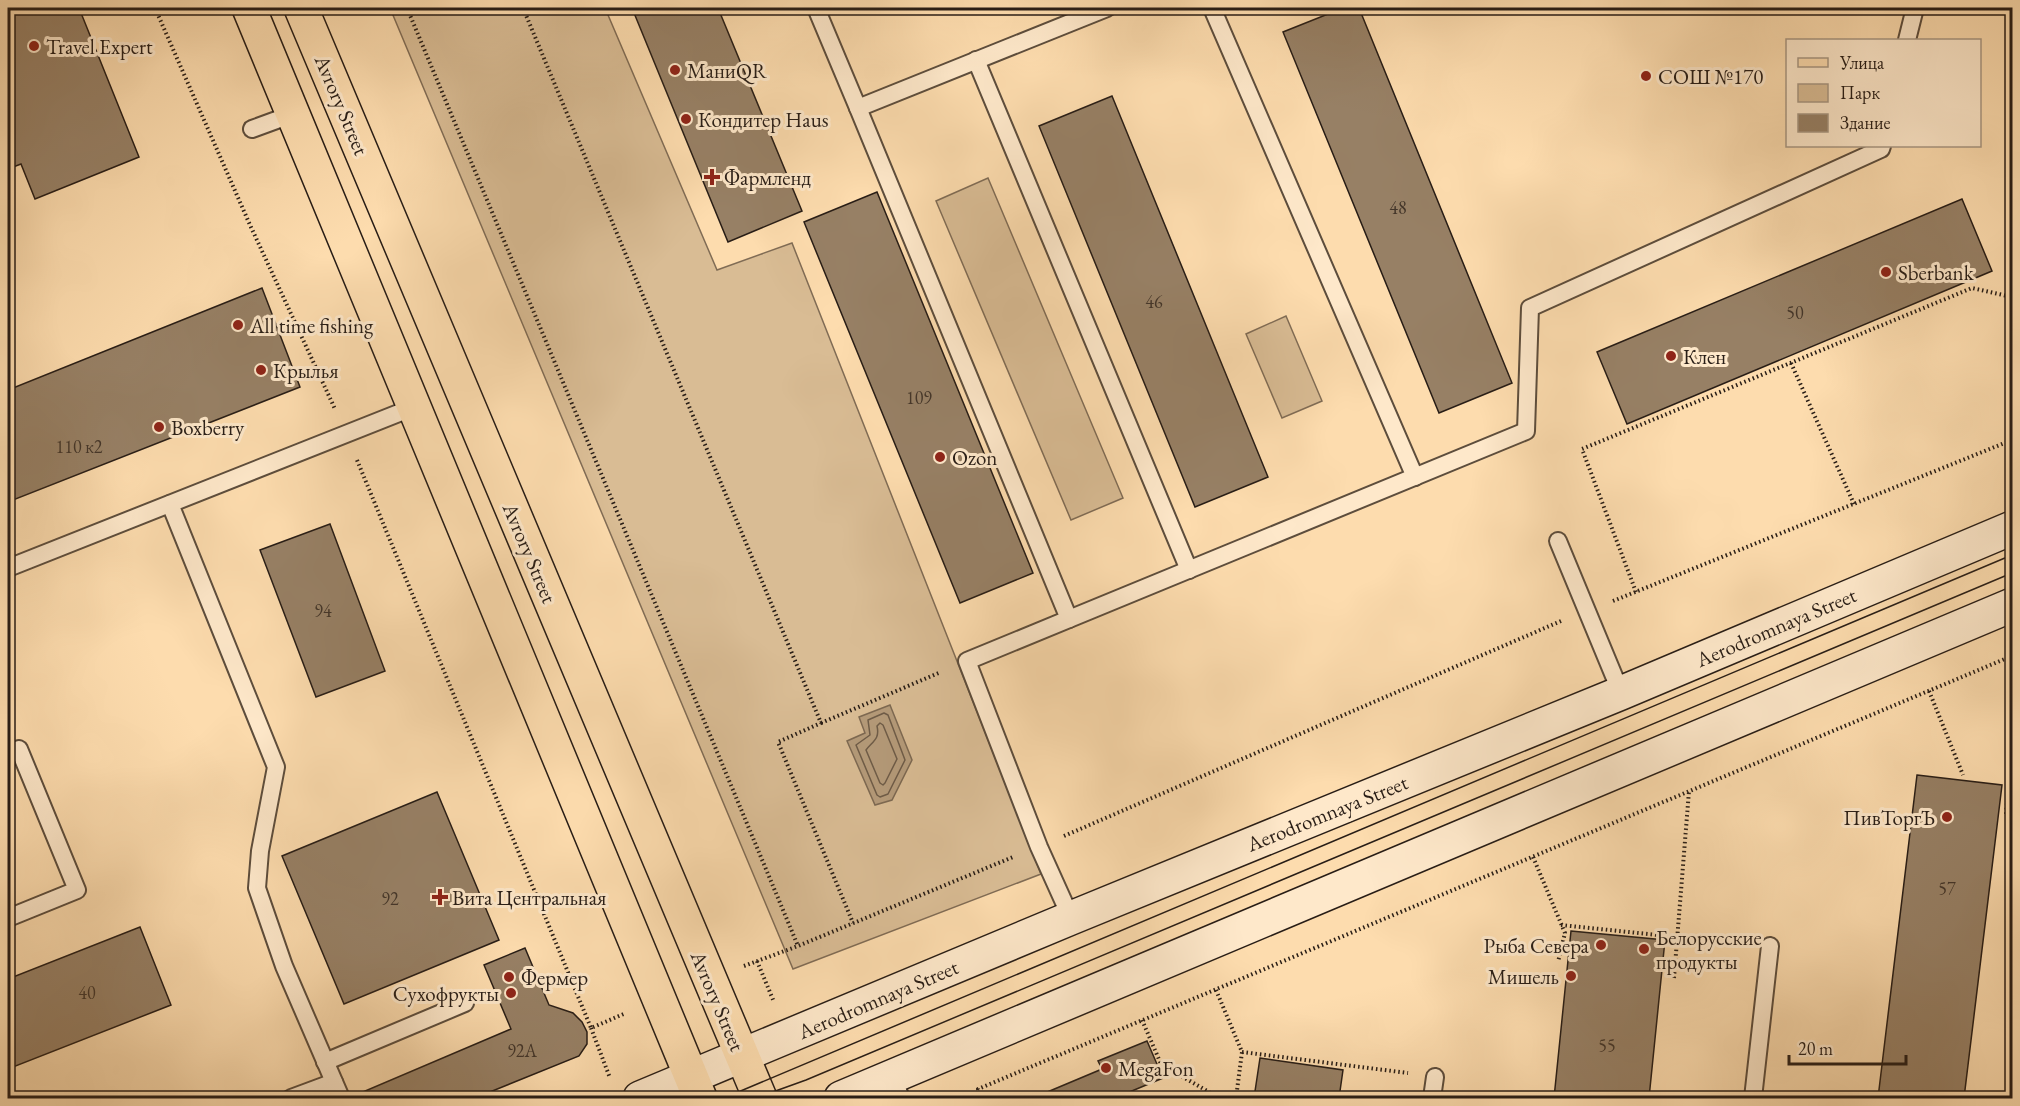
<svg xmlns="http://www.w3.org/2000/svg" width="2020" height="1106" font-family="'EB Garamond',serif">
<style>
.green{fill:#d9bc94;stroke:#806c55;stroke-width:1.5}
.water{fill:#b59b7a;stroke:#7d6952;stroke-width:1.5}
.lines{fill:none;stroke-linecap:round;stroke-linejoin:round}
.shore{stroke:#6e5c48;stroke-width:1.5}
.building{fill:#978065;stroke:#281d16;stroke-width:1.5}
.service-casing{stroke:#5d4d3c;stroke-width:20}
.secondary-casing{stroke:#281d16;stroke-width:36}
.primary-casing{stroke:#281d16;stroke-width:36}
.path{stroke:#281d16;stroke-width:4;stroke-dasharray:1.5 3;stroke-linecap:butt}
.service{stroke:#fee8ca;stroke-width:16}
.secondary{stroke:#fee8ca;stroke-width:33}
.primary{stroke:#fddcae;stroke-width:33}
.tram{stroke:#281d16;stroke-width:1.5}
.poi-dot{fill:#8f2418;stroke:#fee8ca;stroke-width:2}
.labels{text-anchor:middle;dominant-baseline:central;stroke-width:6;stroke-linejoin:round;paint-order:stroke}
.number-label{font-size:18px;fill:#44362a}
.poi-label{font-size:21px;fill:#281d16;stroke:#fee8ca;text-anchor:start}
.street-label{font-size:21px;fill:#281d16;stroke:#fee8ca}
</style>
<rect width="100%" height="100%" fill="#fddcae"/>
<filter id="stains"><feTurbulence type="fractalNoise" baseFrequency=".00333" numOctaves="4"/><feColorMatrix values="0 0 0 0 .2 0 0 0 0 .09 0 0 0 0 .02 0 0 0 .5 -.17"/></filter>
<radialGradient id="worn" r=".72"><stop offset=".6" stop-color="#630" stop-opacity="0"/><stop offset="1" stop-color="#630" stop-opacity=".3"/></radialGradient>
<g class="green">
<polygon points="390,8 605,8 717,270 792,243 1041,874 793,969"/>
<polygon points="988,178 1123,498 1071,520 936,201"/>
<polygon points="1286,316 1322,401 1282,418 1246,334"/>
</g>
<polygon class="water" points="890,705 912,760 892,800 875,805 847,741 865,733 859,717"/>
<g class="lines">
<g class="shore">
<polygon points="884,713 888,715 905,760 888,794 880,797 877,795 856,745 870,735 868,720"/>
<path d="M880,723l3,2 14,34 -12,24 -2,2 -3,-2 -14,-33c7,-9 14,-11 11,-24z"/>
</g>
</g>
<g class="building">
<polygon points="8,8 79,8 139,157 35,199 21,164 8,169"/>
<polygon points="632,8 718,8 802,211 728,242"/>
<polygon points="1343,8 1359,8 1512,383 1439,413 1283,32"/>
<polygon points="1112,96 1268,477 1195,507 1039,126"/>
<polygon points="877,192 1033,573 960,603 804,222"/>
<polygon points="1962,199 1992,271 1627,424 1597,352"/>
<polygon points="262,288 300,387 8,502 8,390"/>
<polygon points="330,524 385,671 316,697 260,550"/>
<polygon points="1917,775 2002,785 1964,1098 1878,1098"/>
<polygon points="437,792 499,940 344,1004 282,856"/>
<polygon points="140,927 171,1005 8,1069 8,979"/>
<polygon points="1571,931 1665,940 1649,1098 1554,1098"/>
<polygon points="525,948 549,1005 573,1013 582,1022 587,1032 587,1044 579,1056 475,1098 351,1098 351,1097 511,1029 484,965"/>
<polygon points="1147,1041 1163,1078 1115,1098 1033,1098 1102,1069 1098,1061"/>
<polygon points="1260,1058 1343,1070 1339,1098 1254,1098"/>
</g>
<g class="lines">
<g class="service-casing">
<g id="service">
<polyline points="816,8 858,108 1107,8"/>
<polyline points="1212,8 1415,477"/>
<polyline points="1907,40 1915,8"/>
<polyline points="976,60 1189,570"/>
<polyline points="858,108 1069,619 967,661 1039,847 1071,918"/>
<polyline points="252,129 293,114"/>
<polyline points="170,504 276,767 260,851 257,888 284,966 341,1098"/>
<polyline points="1558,541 1621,693"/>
<polyline points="8,568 414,407"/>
<polyline points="1069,619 1526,431 1530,308 1881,149 1882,146"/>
<polyline points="8,754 19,749 77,890 8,918"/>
<polyline points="325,1062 465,1003"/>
<polyline points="892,1076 901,1098"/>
<polyline points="291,1098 334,1082"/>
<polyline points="1432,1098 1435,1077"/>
<polyline points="1753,1098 1770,946"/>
</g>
</g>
<g class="secondary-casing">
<g id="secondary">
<polyline points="640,1098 1071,918 1621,693 2012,528"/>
<polyline points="841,1098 2012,605"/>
</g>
</g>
<g class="primary-casing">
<g id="primary">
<polyline points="249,8 700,1098"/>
<polyline points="301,8 760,1098"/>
</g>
</g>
<g class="path">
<polyline points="155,8 250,225 335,409"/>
<polyline points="407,8 798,946"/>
<polyline points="523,8 821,723 778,742 853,923"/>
<polyline points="1791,363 1854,504"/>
<polyline points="357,460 591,1028 626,1013"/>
<polyline points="1636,592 1582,449 1972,288 2012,297"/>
<polyline points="1613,601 2012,440"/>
<polyline points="1929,691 1963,775"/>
<polyline points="821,723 941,672"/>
<polyline points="2006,814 2012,748"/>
<polyline points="1064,836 1561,621"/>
<polyline points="1533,857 1565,933 1558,962"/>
<polyline points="1561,925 1677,937"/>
<polyline points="757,961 774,1002"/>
<polyline points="744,966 798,946 1013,857"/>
<polyline points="1674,978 1689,791"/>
<polyline points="1216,990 1242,1052 1236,1098"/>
<polyline points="1142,1020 1161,1064 1219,1098"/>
<polyline points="591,1028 610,1078"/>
<polyline points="1242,1052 1408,1073"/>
<polyline points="982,1098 978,1089 2012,656"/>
</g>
<use href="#service" class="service"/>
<use href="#secondary" class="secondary"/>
<use href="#primary" class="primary"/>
<g class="tram">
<polyline points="724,1098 2012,555"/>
<polyline points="756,1098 806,1080 2012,573"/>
</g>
</g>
<g class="poi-dot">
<circle cx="34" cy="46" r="6"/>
<circle cx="675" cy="70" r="6"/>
<circle cx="1646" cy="76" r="6"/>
<circle cx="686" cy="119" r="6"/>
<path d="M709 168h6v6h6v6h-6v6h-6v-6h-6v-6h6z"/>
<circle cx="1886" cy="272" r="6"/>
<circle cx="238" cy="325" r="6"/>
<circle cx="1671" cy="356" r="6"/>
<circle cx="261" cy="370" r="6"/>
<circle cx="159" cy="427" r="6"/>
<circle cx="940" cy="457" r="6"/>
<circle cx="1947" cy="817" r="6"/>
<path d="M437 888h6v6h6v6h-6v6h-6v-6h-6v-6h6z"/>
<circle cx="1601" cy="945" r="6"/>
<circle cx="1644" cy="949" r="6"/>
<circle cx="1571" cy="976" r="6"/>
<circle cx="509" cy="977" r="6"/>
<circle cx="511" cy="993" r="6"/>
<circle cx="1106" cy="1068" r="6"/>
</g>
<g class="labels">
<g class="number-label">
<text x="1398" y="207">48</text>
<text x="1154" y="301">46</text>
<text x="1795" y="312">50</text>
<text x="919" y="397">109</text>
<text x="79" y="446">110 к2</text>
<text x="323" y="610">94</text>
<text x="1947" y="888">57</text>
<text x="390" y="898">92</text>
<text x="87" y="992">40</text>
<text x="1607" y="1045">55</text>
<text x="522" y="1050">92А</text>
</g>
<g class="poi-label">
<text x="46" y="46">Travel Expert</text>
<text x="687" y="70">МаниQR</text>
<text x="1658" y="76">СОШ №170</text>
<text x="698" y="119">Кондитер Haus</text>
<text x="724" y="177">Фармленд</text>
<text x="1898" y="272">Sberbank</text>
<text x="250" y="325">All time fishing</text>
<text x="1683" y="356">Клен</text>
<text x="273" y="370">Крылья</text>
<text x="171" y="427">Boxberry</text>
<text x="952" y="457">Ozon</text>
<text x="1935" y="817" text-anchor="end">ПивТоргЪ</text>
<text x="452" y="897">Вита Центральная</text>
<text x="1656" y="937">Белорусские<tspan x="1656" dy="24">продукты</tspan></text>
<text x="1589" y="945" text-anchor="end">Рыба Севера</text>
<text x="1559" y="976" text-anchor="end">Мишель</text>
<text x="521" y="977">Фермер</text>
<text x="499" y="993" text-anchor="end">Сухофрукты</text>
<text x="1118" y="1068">MegaFon</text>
</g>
<g class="street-label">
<text transform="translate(342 105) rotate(67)">Avrory Street</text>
<text transform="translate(530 553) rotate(67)">Avrory Street</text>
<text transform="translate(1776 627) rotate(-23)">Aerodromnaya Street</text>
<text transform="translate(1327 813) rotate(-22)">Aerodromnaya Street</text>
<text transform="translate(878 999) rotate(-23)">Aerodromnaya Street</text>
<text transform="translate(718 1001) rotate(67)">Avrory Street</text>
</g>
</g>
<rect width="2020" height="1106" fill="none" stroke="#fddcae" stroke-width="30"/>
<rect x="9" y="9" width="2002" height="1088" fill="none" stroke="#281d16" stroke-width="3"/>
<rect x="15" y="15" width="1990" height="1076" fill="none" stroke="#281d16" stroke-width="1.5"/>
<rect x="1786" y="39" width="195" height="108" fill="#fee8ca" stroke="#a89782" stroke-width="1.5"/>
<rect x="1798" y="58" width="30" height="9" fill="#fddcae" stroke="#a89782" stroke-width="1.5"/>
<text x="1840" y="69" font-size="18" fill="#281d16">Улица</text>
<rect x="1798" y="84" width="30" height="18" fill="#d9bc94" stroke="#a89782" stroke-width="1.5"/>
<text x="1840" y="99" font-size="18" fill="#281d16">Парк</text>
<rect x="1798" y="114" width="30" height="18" fill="#978065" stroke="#a89782" stroke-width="1.5"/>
<text x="1840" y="129" font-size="18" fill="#281d16">Здание</text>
<path d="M1789 1055v9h117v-9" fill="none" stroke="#281d16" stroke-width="3"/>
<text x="1798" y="1055" font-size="18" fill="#281d16" stroke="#fee8ca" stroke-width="4.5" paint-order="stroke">20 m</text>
<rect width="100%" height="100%" filter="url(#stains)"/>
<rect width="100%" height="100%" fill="url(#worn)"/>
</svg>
